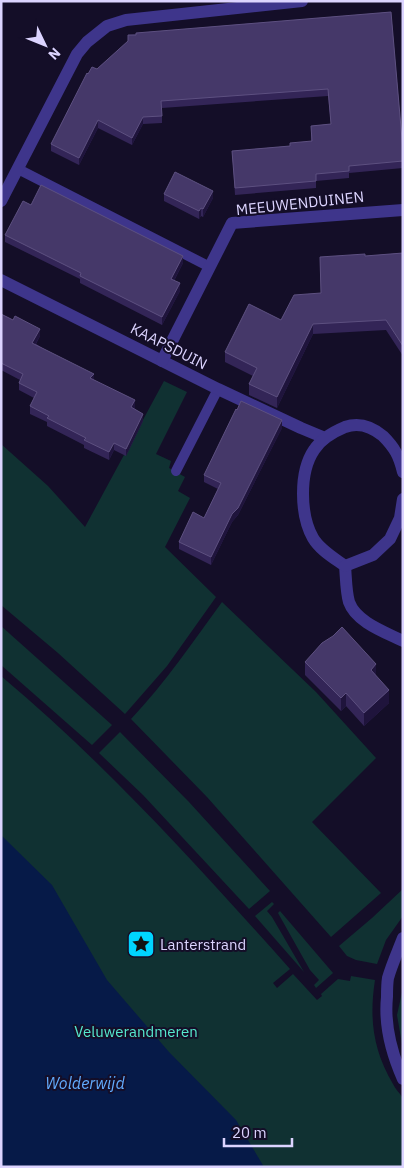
<svg xmlns="http://www.w3.org/2000/svg" width="404" height="1168" font-family="'IBM Plex Sans',sans-serif">
<style>
.green{fill:#103132}
.water{fill:#061a48}
.lines{fill:none;stroke-linecap:round;stroke-linejoin:round}
.lane{stroke:#3e358b;stroke-width:10}
.street{stroke:#3e358b;stroke-width:12}
.wall{fill:#332557}
.shaded-wall{fill:#1f143c}
.building{fill:#453869;stroke:#5d5080}
.labels{text-anchor:middle;dominant-baseline:central;stroke-width:4;stroke-linejoin:round;paint-order:stroke}
.street-label{font-size:15px;fill:#dcd4ff;stroke:#140e28}
.poi-label{font-size:15px;fill:#dcd4ff;stroke:#140e28;text-anchor:start}
.park-label{font-size:15px;fill:#56e9ce;stroke:#140e28}
.water-label{font-size:16px;font-style:italic;fill:#62acff;stroke:#140e28}
</style>
<rect width="100%" height="100%" fill="#140e28"/>
<g class="green">
<polygon points="164,381 187,392 156,454 171,461 169,468 185,477 178,491 190,498 165,547 216,597 167,666 125,714 58,653 1,605 1,444 48,486 85,527"/>
<path d="M222,602l94,90 60,66 -64,64 69,71 -50,44 -124,-140 -76,-78c34,-36 62,-77 91,-117z"/>
<polygon points="1,626 112,725 92,745 1,665"/>
<path d="M1,676c105,88 198,191 289,293l-17,14 4,5 16,-14 24,26 5,-4 -1,-2 17,-15 12,2 1,-5 24,4c-6,39 -2,70 18,104 2,5 7,9 9,13 2,5 1,14 1,19 0,17 0,34 0,51h-402z"/>
<polygon points="120,732 189,802 270,891 249,909 143,795 99,753"/>
<polygon points="403,889 403,916 386,940 377,964 356,960 347,956 339,946 372,918"/>
<polygon points="272,902 274,904 267,911 272,917 304,972 255,916"/>
<polygon points="280,911 333,973 316,988 314,985 319,980 310,970 278,913"/>
<polygon points="403,988 403,1050 397,1015"/>
</g>
<polygon class="water" points="1,835 52,885 107,980 169,1052 236,1120 264,1167 1,1167"/>
<g class="lines">
<g class="lane">
<polyline points="18,169 210,267"/>
<polyline points="176,471 218,389"/>
</g>
<g class="street">
<polyline points="1,201 77,54 87,42 107,26 126,20 302,1"/>
<polyline points="1,280 218,389 301,428 325,438"/>
<polyline points="162,361 232,223 403,210"/>
<path d="M403,472c-4,-16 -8,-24 -20,-36 -12,-10 -24,-14 -38,-9 -12,5 -24,12 -31,23 -15,22 -14,65 -1,88 7,12 21,20 32,28 1,11 1,26 4,36 7,20 36,30 54,39"/>
<polyline points="345,566 373,555 390,539 400,518 403,499"/>
<path d="M403,938c-5,13 -11,26 -15,40 -1,6 -1,13 -1,19 -3,29 4,55 16,82"/>
</g>
</g>
<g class="wall">
<polygon points="391,12 403,151 403,168 349,173 349,178 316,181 316,188 235,195 232,151 290,146 311,141 311,126 331,124 328,96 162,108 162,123 143,124 132,145 98,128 79,165 51,151 51,144 88,74 97,69 128,42 128,35"/>
<polygon points="164,194 213,198 203,217 201,216 199,219 164,201"/>
<polygon points="5,235 183,263 174,281 180,291 162,325 80,283 80,279 5,242"/>
<polygon points="403,253 403,356 386,330 313,334 277,408 249,395 249,384 253,376 225,362 225,352 281,320 321,293 320,257 365,256"/>
<polygon points="1,314 40,336 36,344 94,380 135,408 134,409 143,421 126,456 114,450 109,460 84,448 84,445 47,426 47,422 30,414 30,406 34,398 19,390 19,383 20,380 1,370"/>
<polygon points="282,428 238,515 232,522 211,565 179,549 179,542 204,518 218,489 204,482 204,475"/>
<polygon points="305,662 376,677 389,703 364,726 346,706 341,711 305,675"/>
</g>
<g class="shaded-wall">
<polygon points="143,117 143,124 132,145 132,138"/>
<polygon points="98,120 98,128 79,165 79,158"/>
<polygon points="213,191 213,198 203,217 203,209"/>
<polygon points="201,208 201,216 199,219 199,211"/>
<polygon points="183,256 183,263 171,286 171,279"/>
<polygon points="180,283 180,291 162,325 162,317"/>
<polygon points="313,324 313,334 277,408 277,397"/>
<polygon points="40,329 40,336 32,350 32,343"/>
<polygon points="94,374 94,381 90,378"/>
<polygon points="135,400 135,408 131,415 131,407"/>
<polygon points="143,414 143,421 126,456 126,449"/>
<polygon points="282,420 282,428 238,515 232,522 211,565 211,557 232,514"/>
<polygon points="114,443 114,450 109,460 109,452"/>
<polygon points="376,664 376,677 371,670"/>
<polygon points="389,690 389,703 364,726 364,713"/>
<polygon points="346,693 346,706 341,711 341,698"/>
</g>
<g class="building">
<polygon points="391,12 403,151 403,161 349,166 349,171 316,174 316,181 235,188 232,151 290,146 290,143 312,141 311,126 331,124 328,89 161,101 162,116 143,117 132,138 98,120 79,158 51,144 87,73 88,74 92,67 97,69 128,41 128,35 136,35 136,33"/>
<polygon points="175,172 213,191 203,209 201,208 199,211 164,194"/>
<polygon points="41,185 183,256 171,279 180,283 162,317 80,276 81,273 5,235 23,201 31,205"/>
<polygon points="403,253 403,346 386,320 313,324 277,397 249,384 257,368 225,352 249,304 281,320 294,295 321,293 320,257 365,254 365,256"/>
<polygon points="1,314 13,320 15,316 40,329 32,343 94,374 90,378 135,400 131,407 143,414 126,449 114,443 109,452 84,440 86,438 47,418 49,416 30,406 37,392 19,383 23,374 1,363"/>
<polygon points="241,401 282,420 238,508 232,514 211,557 179,542 193,512 204,518 221,483 204,475 236,409 237,410"/>
<polygon points="342,627 376,664 371,670 389,690 364,713 346,693 341,698 305,662 322,643 333,636"/>
</g>
<defs>
<g id="sight-square" transform="scale(1.4375)"><rect x="-9" y="-9" width="18" height="18" rx="4" fill="#00d4ff" stroke="#140e28"/><path d="M0-6L1.8-2.2L6-1.7L2.9 1.2L3.7 5.4L0 3.3L-3.7 5.4L-2.9 1.2L-6-1.7L-1.8-2.2Z" fill="#111"/></g>
</defs>
<g fill-rule="evenodd">
<use href="#sight-square" x="141" y="944"/>
</g>
<g class="labels">
<g class="street-label">
<text transform="translate(300 203) rotate(-6)">MEEUWENDUINEN</text>
<text transform="translate(169 346) rotate(27)">KAAPSDUIN</text>
</g>
<g class="poi-label">
<text x="160" y="944">Lanterstrand</text>
</g>
<g class="park-label">
<text x="136" y="1031">Veluwerandmeren</text>
</g>
<g class="water-label">
<text x="85" y="1083">Wolderwijd</text>
</g>
</g>
<rect width="404" height="1168" fill="none" stroke="#dcd4ff" stroke-width="5"/>
<g transform="translate(45 45) rotate(133)" stroke="#140e28" stroke-width="4" paint-order="stroke">
<path d="M0-4L9 19L0 12L-9 19Z" fill="#dcd4ff"/>
<text y="-8" font-size="14" font-weight="bold" text-anchor="middle" fill="#dcd4ff">N</text>
</g>
<path d="M224 1138v8h68v-8" fill="none" stroke="#dcd4ff" stroke-width="2.5"/>
<text x="232" y="1138" font-size="15" fill="#dcd4ff" stroke="#140e28" stroke-width="4" paint-order="stroke">20 m</text>
</svg>
